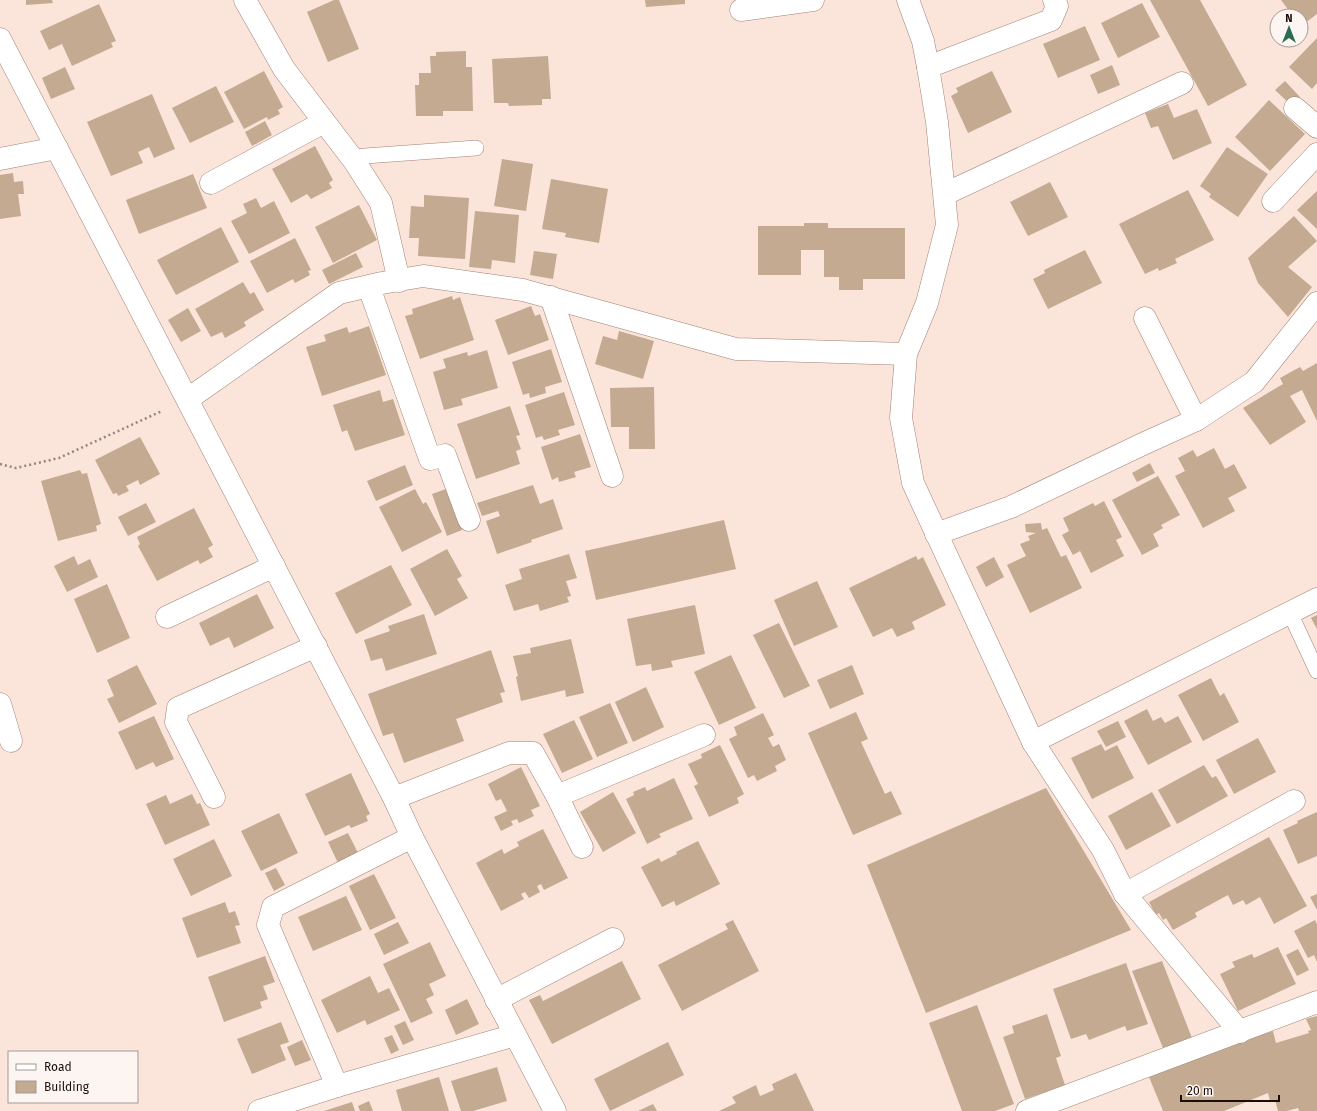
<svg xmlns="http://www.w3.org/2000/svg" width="1317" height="1111" font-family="'Fira Sans',sans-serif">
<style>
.building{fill:#c3aa90}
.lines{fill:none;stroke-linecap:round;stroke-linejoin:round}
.lane-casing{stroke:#a28173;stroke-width:16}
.street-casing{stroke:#a28173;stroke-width:23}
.secondary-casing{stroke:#a28173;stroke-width:23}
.path{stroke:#96857d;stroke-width:2.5;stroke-dasharray:2 3;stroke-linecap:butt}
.lane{stroke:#fff;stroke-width:15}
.street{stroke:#fff;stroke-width:22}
.secondary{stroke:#fff;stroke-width:22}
</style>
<rect width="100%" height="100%" fill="#fbe5db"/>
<g class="building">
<polygon points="26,0 52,0 53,3 26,5"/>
<polygon points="334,0 339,0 359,49 328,62 307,12"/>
<polygon points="645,0 685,0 685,4 646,7"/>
<polygon points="1150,0 1200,0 1247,85 1208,106"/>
<polygon points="1281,0 1317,0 1317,14 1301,26 1301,16 1293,16"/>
<polygon points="1142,3 1160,37 1118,58 1101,23"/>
<polygon points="99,4 116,41 111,43 113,47 72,66 62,44 49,50 40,31"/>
<polygon points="1085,26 1100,60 1058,78 1043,44"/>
<polygon points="1317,38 1317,83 1312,89 1289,67"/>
<polygon points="466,51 466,67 472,67 473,111 443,111 443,116 416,116 415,85 419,85 419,73 431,73 430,56 436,56 436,52"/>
<polygon points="548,56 551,99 542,99 542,105 509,106 508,103 494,103 492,59"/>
<polygon points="1112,65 1120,85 1098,94 1090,75"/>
<polygon points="65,67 75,89 51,99 42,78"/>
<polygon points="264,71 283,107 278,110 280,114 268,120 267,117 244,129 224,92"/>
<polygon points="992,71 1012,112 968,133 951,96 958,92 956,88"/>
<polygon points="1285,81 1300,97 1292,106 1275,90"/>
<polygon points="216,86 234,122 190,143 172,108"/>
<polygon points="152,94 175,149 154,158 149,147 138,152 143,163 111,176 87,122"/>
<polygon points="1269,100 1305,134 1270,171 1235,137"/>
<polygon points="1168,104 1174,118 1197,109 1212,143 1173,160 1158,126 1151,128 1145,113"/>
<polygon points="265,121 272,135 252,146 245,132"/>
<polygon points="315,146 333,180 329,183 332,188 311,199 307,194 291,203 272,169"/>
<polygon points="1227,147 1268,174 1238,217 1209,197 1211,194 1200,186"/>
<polygon points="502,159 533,164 526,211 494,206"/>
<polygon points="13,173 14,182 23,181 24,194 18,194 21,216 0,219 0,175"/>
<polygon points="193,174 207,208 139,234 126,200"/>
<polygon points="551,179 608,189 599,243 565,237 566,233 542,229"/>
<polygon points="1050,182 1068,217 1028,236 1010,202"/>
<polygon points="1188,190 1214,240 1175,259 1177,263 1159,271 1158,268 1145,274 1119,224"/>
<polygon points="1317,191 1317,229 1297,210"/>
<polygon points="424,195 469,198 465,259 418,256 419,238 409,238 411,206 424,207"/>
<polygon points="256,198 261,208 274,201 290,233 249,254 231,221 247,213 243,204"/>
<polygon points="359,205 377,240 333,263 315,227"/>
<polygon points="475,211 519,215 515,263 492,260 491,269 469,267"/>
<polygon points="1294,216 1317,241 1288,267 1312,287 1288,317 1258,283 1248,258"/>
<polygon points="804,223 828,223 828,228 905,228 905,279 863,279 863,290 839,290 839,277 824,277 824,250 801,250 801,275 758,275 758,226 804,226"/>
<polygon points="221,227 239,262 176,295 157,260"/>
<polygon points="295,238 311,270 308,271 310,275 295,283 293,279 267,293 250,261"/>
<polygon points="1085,250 1102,283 1048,309 1033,279 1045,273 1044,270"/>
<polygon points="534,251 557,254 553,279 530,275"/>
<polygon points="356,253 363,267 329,284 322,270"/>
<polygon points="243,282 250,294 254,292 264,310 244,322 246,326 225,338 222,332 211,337 195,309"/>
<polygon points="452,296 453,300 460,297 474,340 420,359 405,316 413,314 412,309"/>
<polygon points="531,306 535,316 540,314 549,340 508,355 495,320"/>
<polygon points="188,308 201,331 181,342 168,320"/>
<polygon points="369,326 386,375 322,396 306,347 326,341 324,335 347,327 349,333"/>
<polygon points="619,331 654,341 643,379 595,364 603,336 617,340"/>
<polygon points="551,349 562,382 545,387 546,393 530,398 529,393 523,395 512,362"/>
<polygon points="487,350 498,388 461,399 463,405 444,410 433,372 446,368 443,359 467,352 468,356"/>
<polygon points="1317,363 1317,421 1302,390 1290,396 1306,422 1270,445 1243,408 1283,384 1280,378 1300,367 1303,371"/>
<polygon points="654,387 655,449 629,449 629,427 611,427 610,388"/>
<polygon points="380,390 383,402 393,399 405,435 355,451 347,430 342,432 333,405"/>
<polygon points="564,392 575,425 558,430 560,435 544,440 542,436 536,438 525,405"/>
<polygon points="510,406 520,435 516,436 521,449 516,451 520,464 476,479 457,424"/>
<polygon points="580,434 591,467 574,472 576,477 559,482 558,477 552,480 541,447"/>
<polygon points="140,437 160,474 140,485 138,480 126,486 129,491 118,496 117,493 113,494 95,460"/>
<polygon points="1214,448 1225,469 1234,464 1247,488 1228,498 1235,511 1203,528 1175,476 1185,471 1178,458 1193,450 1197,457"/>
<polygon points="1150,463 1155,473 1137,482 1132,473"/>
<polygon points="405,465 413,485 376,501 367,481"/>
<polygon points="80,470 82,474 87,473 101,524 96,526 97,531 58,541 41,481"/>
<polygon points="1158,476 1180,515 1161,525 1163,528 1153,534 1159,546 1142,555 1112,500"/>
<polygon points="533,485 540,504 553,499 563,529 531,540 532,542 497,554 486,521 500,516 498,511 482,516 477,503"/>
<polygon points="415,489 423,504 426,502 442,532 402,552 379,507"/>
<polygon points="446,489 462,530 447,536 432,494"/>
<polygon points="1104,501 1122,537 1116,540 1124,556 1091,573 1080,551 1073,555 1062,535 1069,531 1063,518 1093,503 1095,506"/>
<polygon points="146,503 156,522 128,536 118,517"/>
<polygon points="194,508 213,545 208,548 213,557 200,564 198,560 157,581 138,546 140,544 137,537"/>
<polygon points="724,520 736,569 596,600 585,551"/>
<polygon points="1041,523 1042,530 1047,528 1061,557 1066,555 1082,588 1030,613 1007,565 1026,556 1020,544 1030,540 1028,536 1036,533 1026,532 1025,524"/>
<polygon points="447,549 462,576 457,579 468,598 435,616 410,569"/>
<polygon points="569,554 577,578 566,581 571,596 567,597 569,602 540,611 538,604 514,611 505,585 522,579 519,569"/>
<polygon points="74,556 78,565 90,559 98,577 67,592 54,566"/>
<polygon points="916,556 918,560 923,557 946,605 912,622 915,629 897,637 892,628 873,637 849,588"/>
<polygon points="994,557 1004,577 986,587 976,567"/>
<polygon points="391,565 412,605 356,634 335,593"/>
<polygon points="817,581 838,627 794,646 774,600"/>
<polygon points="107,584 130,638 97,653 74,599"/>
<polygon points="257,594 274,628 234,648 229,637 210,646 199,623"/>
<polygon points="695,605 705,654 671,661 673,667 652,671 651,664 636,666 627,619"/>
<polygon points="424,614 437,654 386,671 382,658 371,661 364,640 390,631 388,626"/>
<polygon points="1317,615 1317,629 1311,618"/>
<polygon points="779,623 810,686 784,698 753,635"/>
<polygon points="571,639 584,693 566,697 565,690 521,701 516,677 518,676 513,656 531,653 530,648"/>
<polygon points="491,650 505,692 500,693 503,702 456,719 464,741 404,763 393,733 383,736 368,694"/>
<polygon points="731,655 756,708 719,725 694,672"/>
<polygon points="137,665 157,704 119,723 107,699 114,696 107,680"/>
<polygon points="852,665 864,694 830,709 817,680"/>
<polygon points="1211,678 1220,696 1224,693 1239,722 1203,741 1178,695"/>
<polygon points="646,687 664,727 633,742 615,702"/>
<polygon points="610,703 628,743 597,757 579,717"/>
<polygon points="1147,709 1153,721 1161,717 1165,723 1178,716 1192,742 1148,765 1124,721"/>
<polygon points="856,712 868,739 861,742 885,794 891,791 902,814 853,835 808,733"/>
<polygon points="763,713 774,735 768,738 773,747 779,744 786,760 775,766 777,771 757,781 754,775 748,778 729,739 737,735 734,727"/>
<polygon points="154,716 174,759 156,767 153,762 136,770 118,732"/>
<polygon points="574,720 593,759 562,773 543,734"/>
<polygon points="1118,721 1126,737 1106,747 1097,731"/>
<polygon points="1258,738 1276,772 1234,794 1216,760"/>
<polygon points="1101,744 1105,751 1117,745 1134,778 1092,799 1071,758"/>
<polygon points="720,745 744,794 737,798 739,803 709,817 694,786 698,784 688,764 702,758 701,754"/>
<polygon points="1204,765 1212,778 1216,776 1228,796 1177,824 1158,790"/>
<polygon points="521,767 540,806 531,810 534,816 519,823 517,819 511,821 513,825 501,831 494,817 507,811 501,799 496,801 488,784"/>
<polygon points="351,773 370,814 366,816 368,821 351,828 349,825 325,836 305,794"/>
<polygon points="674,778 693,819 659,834 661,837 647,844 626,799 634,795 633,792 645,787 647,791"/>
<polygon points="1046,788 1131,930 926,1013 867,865"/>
<polygon points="613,792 636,833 603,852 580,812"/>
<polygon points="1152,792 1171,826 1126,850 1108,816"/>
<polygon points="192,794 197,804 200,803 210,825 165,845 146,804 166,795 170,804"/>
<polygon points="1317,812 1317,856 1298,864 1283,830 1298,823 1297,821"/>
<polygon points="279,813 298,853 261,871 241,831"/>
<polygon points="543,829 568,878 544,890 541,884 537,886 540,892 529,898 525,892 521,894 524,899 501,911 476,863 502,849 504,854 519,846 517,842"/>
<polygon points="348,833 358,853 338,863 328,842"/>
<polygon points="1269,837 1307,906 1274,924 1260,897 1246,905 1243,900 1233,905 1228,895 1195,913 1197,917 1173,930 1166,918 1163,920 1159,913 1156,915 1149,902"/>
<polygon points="214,839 232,876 191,896 173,859"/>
<polygon points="698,841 720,884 676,906 674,901 662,907 641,867 659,858 661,862 677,854 676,852"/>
<polygon points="276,868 285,885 274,891 265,873"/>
<polygon points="374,874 396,918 370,930 349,886"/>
<polygon points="1317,894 1317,910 1310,897"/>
<polygon points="346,896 362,930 313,951 298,917"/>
<polygon points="225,902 229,913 235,911 240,925 235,926 241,943 197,958 182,918"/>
<polygon points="733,920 759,971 682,1011 658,965 728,929 725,924"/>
<polygon points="1315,920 1317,924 1317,962 1314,955 1308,958 1294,931"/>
<polygon points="398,922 409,943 384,955 374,934"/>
<polygon points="430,942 446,976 429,984 434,995 426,999 433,1013 411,1023 383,964"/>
<polygon points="1278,947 1296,984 1238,1011 1220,974 1235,967 1232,962 1252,954 1254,958"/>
<polygon points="1298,949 1309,970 1297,976 1286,955"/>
<polygon points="265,956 275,982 263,986 268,999 260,1002 262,1008 224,1022 208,977"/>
<polygon points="622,961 641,999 552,1044 529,1000 540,995 543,1001"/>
<polygon points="1162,961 1192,1038 1163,1048 1132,971"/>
<polygon points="1126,963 1148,1024 1127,1031 1125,1026 1089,1040 1086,1034 1071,1039 1053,989"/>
<polygon points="370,976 378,993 389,988 400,1010 367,1025 365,1020 337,1033 321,1000"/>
<polygon points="467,999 479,1024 456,1035 445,1010"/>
<polygon points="977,1005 1014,1104 995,1111 962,1111 929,1023"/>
<polygon points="1047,1014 1061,1056 1056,1058 1065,1085 1025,1099 1003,1037 1014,1033 1012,1026"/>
<polygon points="1317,1016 1317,1111 1299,1111 1298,1108 1287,1111 1278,1111 1275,1100 1270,1101 1268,1093 1224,1111 1163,1111 1149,1077 1252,1038 1273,1031 1276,1043 1309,1033 1308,1031 1311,1030 1306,1019"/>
<polygon points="405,1021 414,1040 403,1045 394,1026"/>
<polygon points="281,1022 289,1042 280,1045 286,1060 252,1074 237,1039"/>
<polygon points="392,1035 399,1050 391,1054 384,1038"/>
<polygon points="302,1040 311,1060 295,1066 287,1047"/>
<polygon points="668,1042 684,1075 610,1111 594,1079"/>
<polygon points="497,1067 507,1101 473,1111 461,1111 451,1081"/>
<polygon points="796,1073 814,1111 719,1111 736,1103 732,1097 756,1085 760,1096 774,1090 772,1084"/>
<polygon points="439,1077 449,1111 402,1111 396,1090"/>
<polygon points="369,1101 373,1111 360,1111 358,1106"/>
<polygon points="352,1102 355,1111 324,1111"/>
<polygon points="653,1104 657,1111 638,1111"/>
</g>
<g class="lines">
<g class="lane-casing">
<g id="lane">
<polyline points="351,157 476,148"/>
<polyline points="1290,613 1317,671"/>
</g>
</g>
<g class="street-casing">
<g id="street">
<polyline points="245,0 284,69 355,162 381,203 399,281"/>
<polyline points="908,0 923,41 928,67 937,122 947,225 927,303 906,354 901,418 913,483 1033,742 1103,850 1125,894 1240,1032"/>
<polyline points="741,10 813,0"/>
<polyline points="928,67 1051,20 1057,6 1054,0"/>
<polyline points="1295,108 1317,127"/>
<polyline points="0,159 57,148"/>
<polyline points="211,183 324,122"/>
<polyline points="945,194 1182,83"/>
<polyline points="1273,201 1317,154"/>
<polyline points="369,287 430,459 445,455 469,520"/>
<polyline points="551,297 612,476"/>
<polyline points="1145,318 1196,420"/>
<polyline points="188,399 339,293 382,283 423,276 523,290 736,349 906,354"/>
<polyline points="936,534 1011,507 1145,443 1196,420 1254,382 1317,303"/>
<polyline points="167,617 274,566"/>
<polyline points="0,704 11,741"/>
<polyline points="1033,742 1317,599"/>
<polyline points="557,796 582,847"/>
<polyline points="214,797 176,722 178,708 316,646"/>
<polyline points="394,798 509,753 533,753 557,796 704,735"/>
<polyline points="412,837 273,907 268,925 337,1086 515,1035"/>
<polyline points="1125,894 1294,801"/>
<polyline points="496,1000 613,939"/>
<polyline points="259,1111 337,1086"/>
<polyline points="1027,1111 1317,1002"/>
</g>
</g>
<g class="secondary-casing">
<polyline id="secondary" points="0,39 394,798 412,837 555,1111"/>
</g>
<polyline class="path" points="0,464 16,468 59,458 162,411"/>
<use href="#lane" class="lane"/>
<use href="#street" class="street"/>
<use href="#secondary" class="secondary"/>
</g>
<rect x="8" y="1051" width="130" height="52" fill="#fdf5f2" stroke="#a29995"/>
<rect x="16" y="1064" width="20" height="6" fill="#ffffff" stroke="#a29995"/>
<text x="44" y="1071" font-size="12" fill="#1a0e09">Road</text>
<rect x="16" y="1081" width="20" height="12" fill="#c3aa90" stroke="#a29995"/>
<text x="44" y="1091" font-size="12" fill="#1a0e09">Building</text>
<g transform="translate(1289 28)"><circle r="19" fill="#fdf5f2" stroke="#a29995"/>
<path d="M0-3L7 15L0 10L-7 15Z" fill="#2e6b57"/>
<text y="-6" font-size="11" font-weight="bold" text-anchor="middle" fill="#1a0e09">N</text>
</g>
<path d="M1181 1095v6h98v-6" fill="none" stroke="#1a0e09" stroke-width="2"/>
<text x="1187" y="1095" font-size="12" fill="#1a0e09" stroke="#fdf5f2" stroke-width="3" paint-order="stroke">20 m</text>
</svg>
